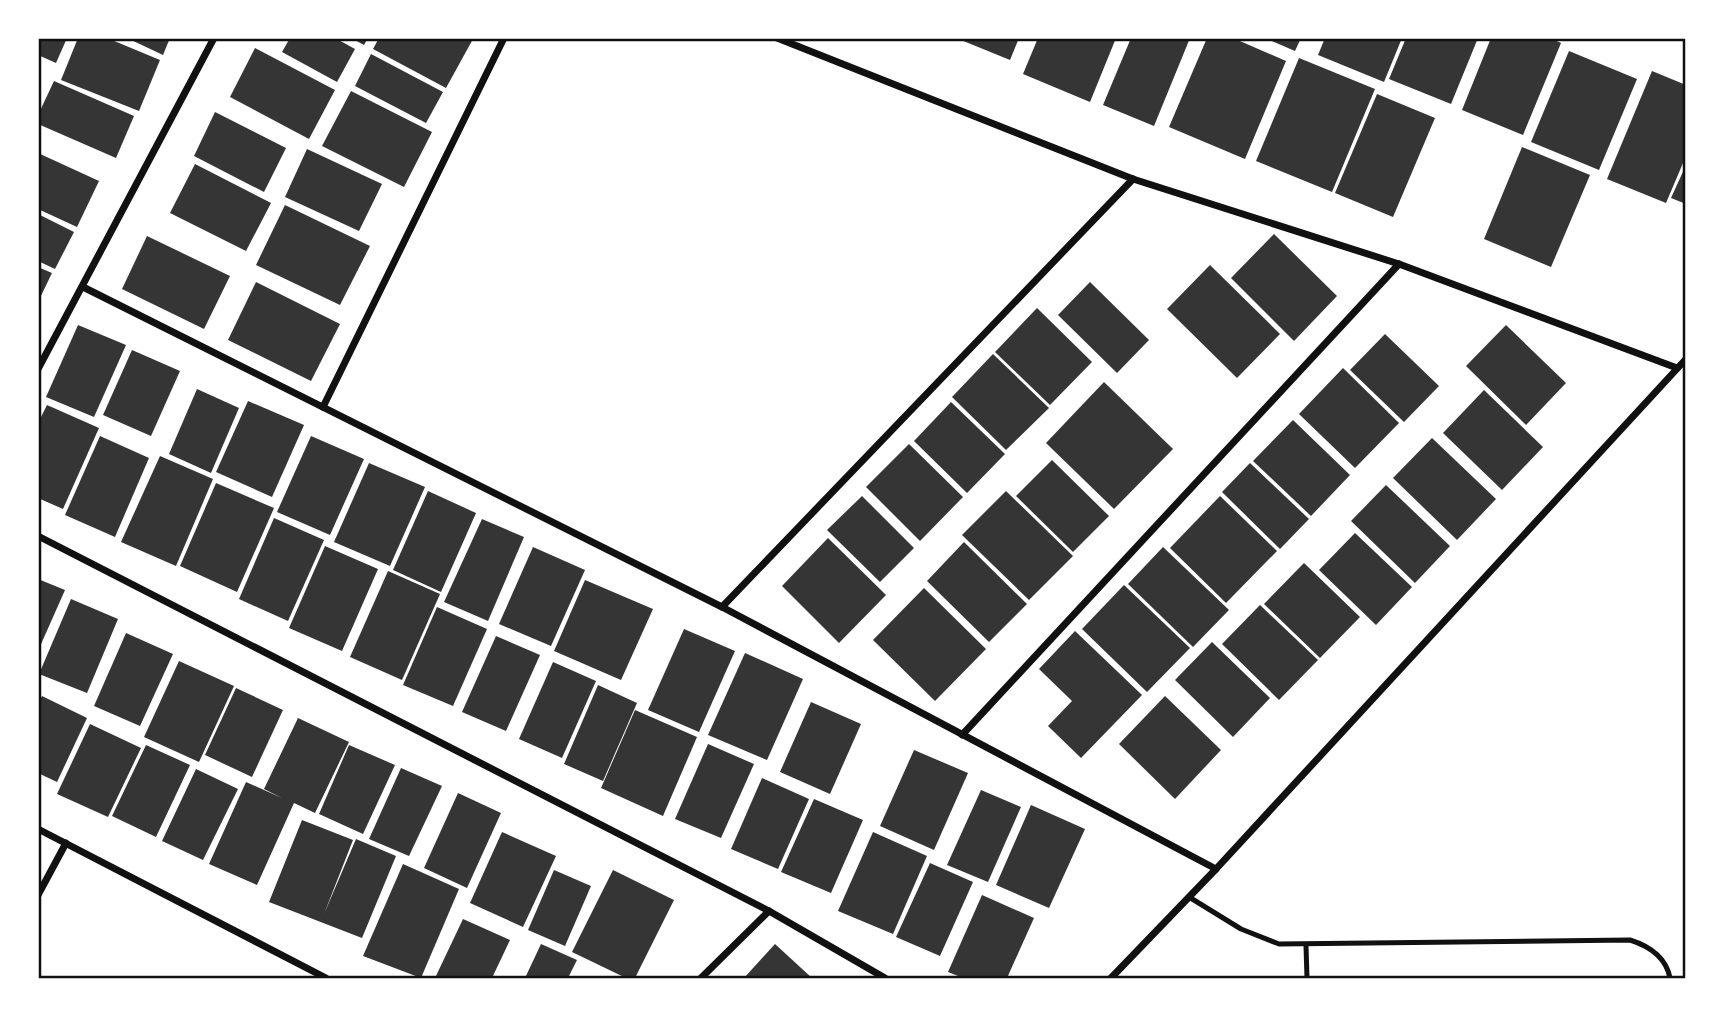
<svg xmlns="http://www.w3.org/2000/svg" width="1724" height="1017" font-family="'IBM Plex Serif',serif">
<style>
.building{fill:#353535}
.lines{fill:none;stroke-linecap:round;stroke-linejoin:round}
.service{stroke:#111;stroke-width:5}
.minor{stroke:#111;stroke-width:7}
.neatline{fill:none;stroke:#111;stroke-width:2.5}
</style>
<rect width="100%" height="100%" fill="#fff"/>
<g class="building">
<polygon points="38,38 67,38 56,63 38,55"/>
<polygon points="78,38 107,38 160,60 139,111 61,80"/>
<polygon points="127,38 170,38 163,55"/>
<polygon points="290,38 335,38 355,49 337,82 282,52"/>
<polygon points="351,38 368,38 364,45"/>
<polygon points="379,38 471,38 473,39 446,88 373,49"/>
<polygon points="956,38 1019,38 1010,60"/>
<polygon points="1038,38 1116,38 1090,102 1023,74"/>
<polygon points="1131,38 1190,38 1154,126 1103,105"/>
<polygon points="1207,38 1233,38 1286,61 1245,159 1169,127"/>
<polygon points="1265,38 1301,38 1295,51"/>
<polygon points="1325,38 1402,38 1384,82 1318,55"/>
<polygon points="1406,38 1478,38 1451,104 1389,79"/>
<polygon points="1491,38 1550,38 1561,43 1523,135 1462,110"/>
<polygon points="255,48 335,90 309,139 230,97"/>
<polygon points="1569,51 1637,79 1599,170 1531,142"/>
<polygon points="371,54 443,92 426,123 355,86"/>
<polygon points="1299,58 1375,89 1332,192 1256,161"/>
<polygon points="1652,71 1686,85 1686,156 1666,203 1607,179"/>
<polygon points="54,81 134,116 116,158 38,124 38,115"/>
<polygon points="351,91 432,132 404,187 322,146"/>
<polygon points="1377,94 1435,118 1393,217 1335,193"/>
<polygon points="215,112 286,148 264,192 194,156"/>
<polygon points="1522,147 1590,175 1551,267 1484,239"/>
<polygon points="307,149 382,184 359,231 285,197"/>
<polygon points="38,153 99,181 77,227 38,209"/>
<polygon points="195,164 271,203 246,251 170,213"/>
<polygon points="1686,165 1686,204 1671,198"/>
<polygon points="285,205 370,246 340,305 256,265"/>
<polygon points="38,214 74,232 55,269 38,261"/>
<polygon points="1274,234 1337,296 1294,341 1231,278"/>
<polygon points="147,236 230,276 204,329 122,289"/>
<polygon points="1210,265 1280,334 1237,378 1167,309"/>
<polygon points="38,267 52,273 38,302"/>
<polygon points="256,282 340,324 311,381 228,340"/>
<polygon points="1090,282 1149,340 1117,373 1058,315"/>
<polygon points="1037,308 1092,362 1050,405 995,352"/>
<polygon points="78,325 126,345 94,417 46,397"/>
<polygon points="1506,325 1566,383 1526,425 1466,366"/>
<polygon points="1385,334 1439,386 1404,422 1350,370"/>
<polygon points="132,350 180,371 151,436 103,415"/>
<polygon points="993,354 1049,408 1006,450 952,397"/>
<polygon points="1343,368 1399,423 1355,468 1299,414"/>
<polygon points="1104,382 1173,449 1114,509 1046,443"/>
<polygon points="197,389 239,408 211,473 169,454"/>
<polygon points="1484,390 1543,447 1502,490 1443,433"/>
<polygon points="248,401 304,425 272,497 216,472"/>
<polygon points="951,402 1005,454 967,493 914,441"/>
<polygon points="47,405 99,428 63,509 38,498 38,423"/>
<polygon points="1293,420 1350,475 1311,516 1253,461"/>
<polygon points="100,436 149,458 115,537 65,515"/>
<polygon points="311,436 364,459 330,535 277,512"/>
<polygon points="1432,438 1496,499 1457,540 1393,478"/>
<polygon points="909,444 963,497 920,541 866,487"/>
<polygon points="160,456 213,479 176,566 121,542"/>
<polygon points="1052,460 1109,516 1073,552 1016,496"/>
<polygon points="369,463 425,487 390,566 334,542"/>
<polygon points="1250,463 1309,519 1280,549 1222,492"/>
<polygon points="216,483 274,508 237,592 180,566"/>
<polygon points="1386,485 1450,546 1415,583 1351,521"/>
<polygon points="428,491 476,513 441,592 393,570"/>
<polygon points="1006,491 1073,556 1029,600 962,535"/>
<polygon points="862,496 914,548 880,582 827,530"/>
<polygon points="1220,496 1277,551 1226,603 1170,548"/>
<polygon points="274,518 324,540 288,621 239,599"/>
<polygon points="482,519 524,537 488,621 444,602"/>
<polygon points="1355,533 1412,587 1376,625 1319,570"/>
<polygon points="828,538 886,595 839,643 782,586"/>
<polygon points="964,542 1027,604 989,642 927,581"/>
<polygon points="325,546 378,569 342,651 289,628"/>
<polygon points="533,547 585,570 551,646 499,624"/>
<polygon points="1163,547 1229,610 1193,647 1128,584"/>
<polygon points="1304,563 1360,617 1320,658 1264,604"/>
<polygon points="388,571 440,594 402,680 350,657"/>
<polygon points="38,579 65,590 38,651"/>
<polygon points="585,580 653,609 621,680 554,651"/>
<polygon points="1124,585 1190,648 1147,692 1082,629"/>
<polygon points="924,588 986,649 935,701 873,640"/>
<polygon points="71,599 118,619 87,693 39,674"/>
<polygon points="1260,605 1318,660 1279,700 1222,644"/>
<polygon points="437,607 487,629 453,706 403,685"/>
<polygon points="684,629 735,651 699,732 648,710"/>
<polygon points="1075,631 1142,695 1081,758 1048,726 1072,701 1039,669"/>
<polygon points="126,633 173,654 140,726 94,706"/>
<polygon points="496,636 540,655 506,731 462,712"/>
<polygon points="1212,642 1270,698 1233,737 1175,680"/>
<polygon points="745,653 803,679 767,760 708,735"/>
<polygon points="179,661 234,686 199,762 144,737"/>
<polygon points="553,662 596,681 562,758 519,739"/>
<polygon points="598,685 637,703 603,781 564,764"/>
<polygon points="236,688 283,710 252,777 205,755"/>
<polygon points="42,696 87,718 57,782 38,773 38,703"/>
<polygon points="1165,696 1221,750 1175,799 1119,744"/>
<polygon points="811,702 861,724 830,794 780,772"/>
<polygon points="635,710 697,737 663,816 601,788"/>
<polygon points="298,718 349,742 315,813 294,803 257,885 209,864 246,782 282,798 264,789"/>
<polygon points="90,724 141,748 108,817 57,794"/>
<polygon points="708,744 754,764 721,838 675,819"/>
<polygon points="146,745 190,765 156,837 112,816"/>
<polygon points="349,745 395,765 363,834 319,814"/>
<polygon points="914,750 968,773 934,850 880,826"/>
<polygon points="401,768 442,786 409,856 369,839"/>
<polygon points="196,769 238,789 203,860 162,841"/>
<polygon points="762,778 809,799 778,869 731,849"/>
<polygon points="981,790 1021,807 988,882 947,865"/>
<polygon points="458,793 501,813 467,888 424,868"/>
<polygon points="814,799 863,820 831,893 781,872"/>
<polygon points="1031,805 1085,829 1049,908 996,885"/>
<polygon points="302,820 353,840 324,914 356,839 396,856 362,938 269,902"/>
<polygon points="502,832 556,856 523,927 470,903"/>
<polygon points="873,832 927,856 893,934 838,911"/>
<polygon points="930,863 973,882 940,956 896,937"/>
<polygon points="403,864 459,889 421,978 363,956"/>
<polygon points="554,870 591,886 565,946 528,930"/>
<polygon points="613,870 674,900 635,978 626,978 572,952"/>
<polygon points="982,895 1034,918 1007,978 963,978 948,972"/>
<polygon points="463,919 510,940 492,978 435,978"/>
<polygon points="541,944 577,960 568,978 525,978"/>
<polygon points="775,944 812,978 744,978"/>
</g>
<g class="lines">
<g class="service">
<path d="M1189,897l52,32 38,15 351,-4c19,6 36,17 40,38"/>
<polyline points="1306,946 1307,978"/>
</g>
<g class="minor">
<polyline points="777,38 1133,179 1399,264 1677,368"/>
<polyline points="83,287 722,607 1216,869"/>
<polyline points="38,369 214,38"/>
<polyline points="323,407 504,38"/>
<polyline points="38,536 769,911 885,978"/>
<polyline points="722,607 1133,179"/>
<polyline points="962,735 1399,264"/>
<polyline points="38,829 326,978"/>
<polyline points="38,895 66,843"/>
<polyline points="701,978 769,911"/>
<polyline points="1111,978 1216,869 1686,359"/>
</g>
</g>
<rect width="1724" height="1017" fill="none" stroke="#ffffff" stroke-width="80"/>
<rect x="40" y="40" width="1644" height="937" class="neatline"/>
</svg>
